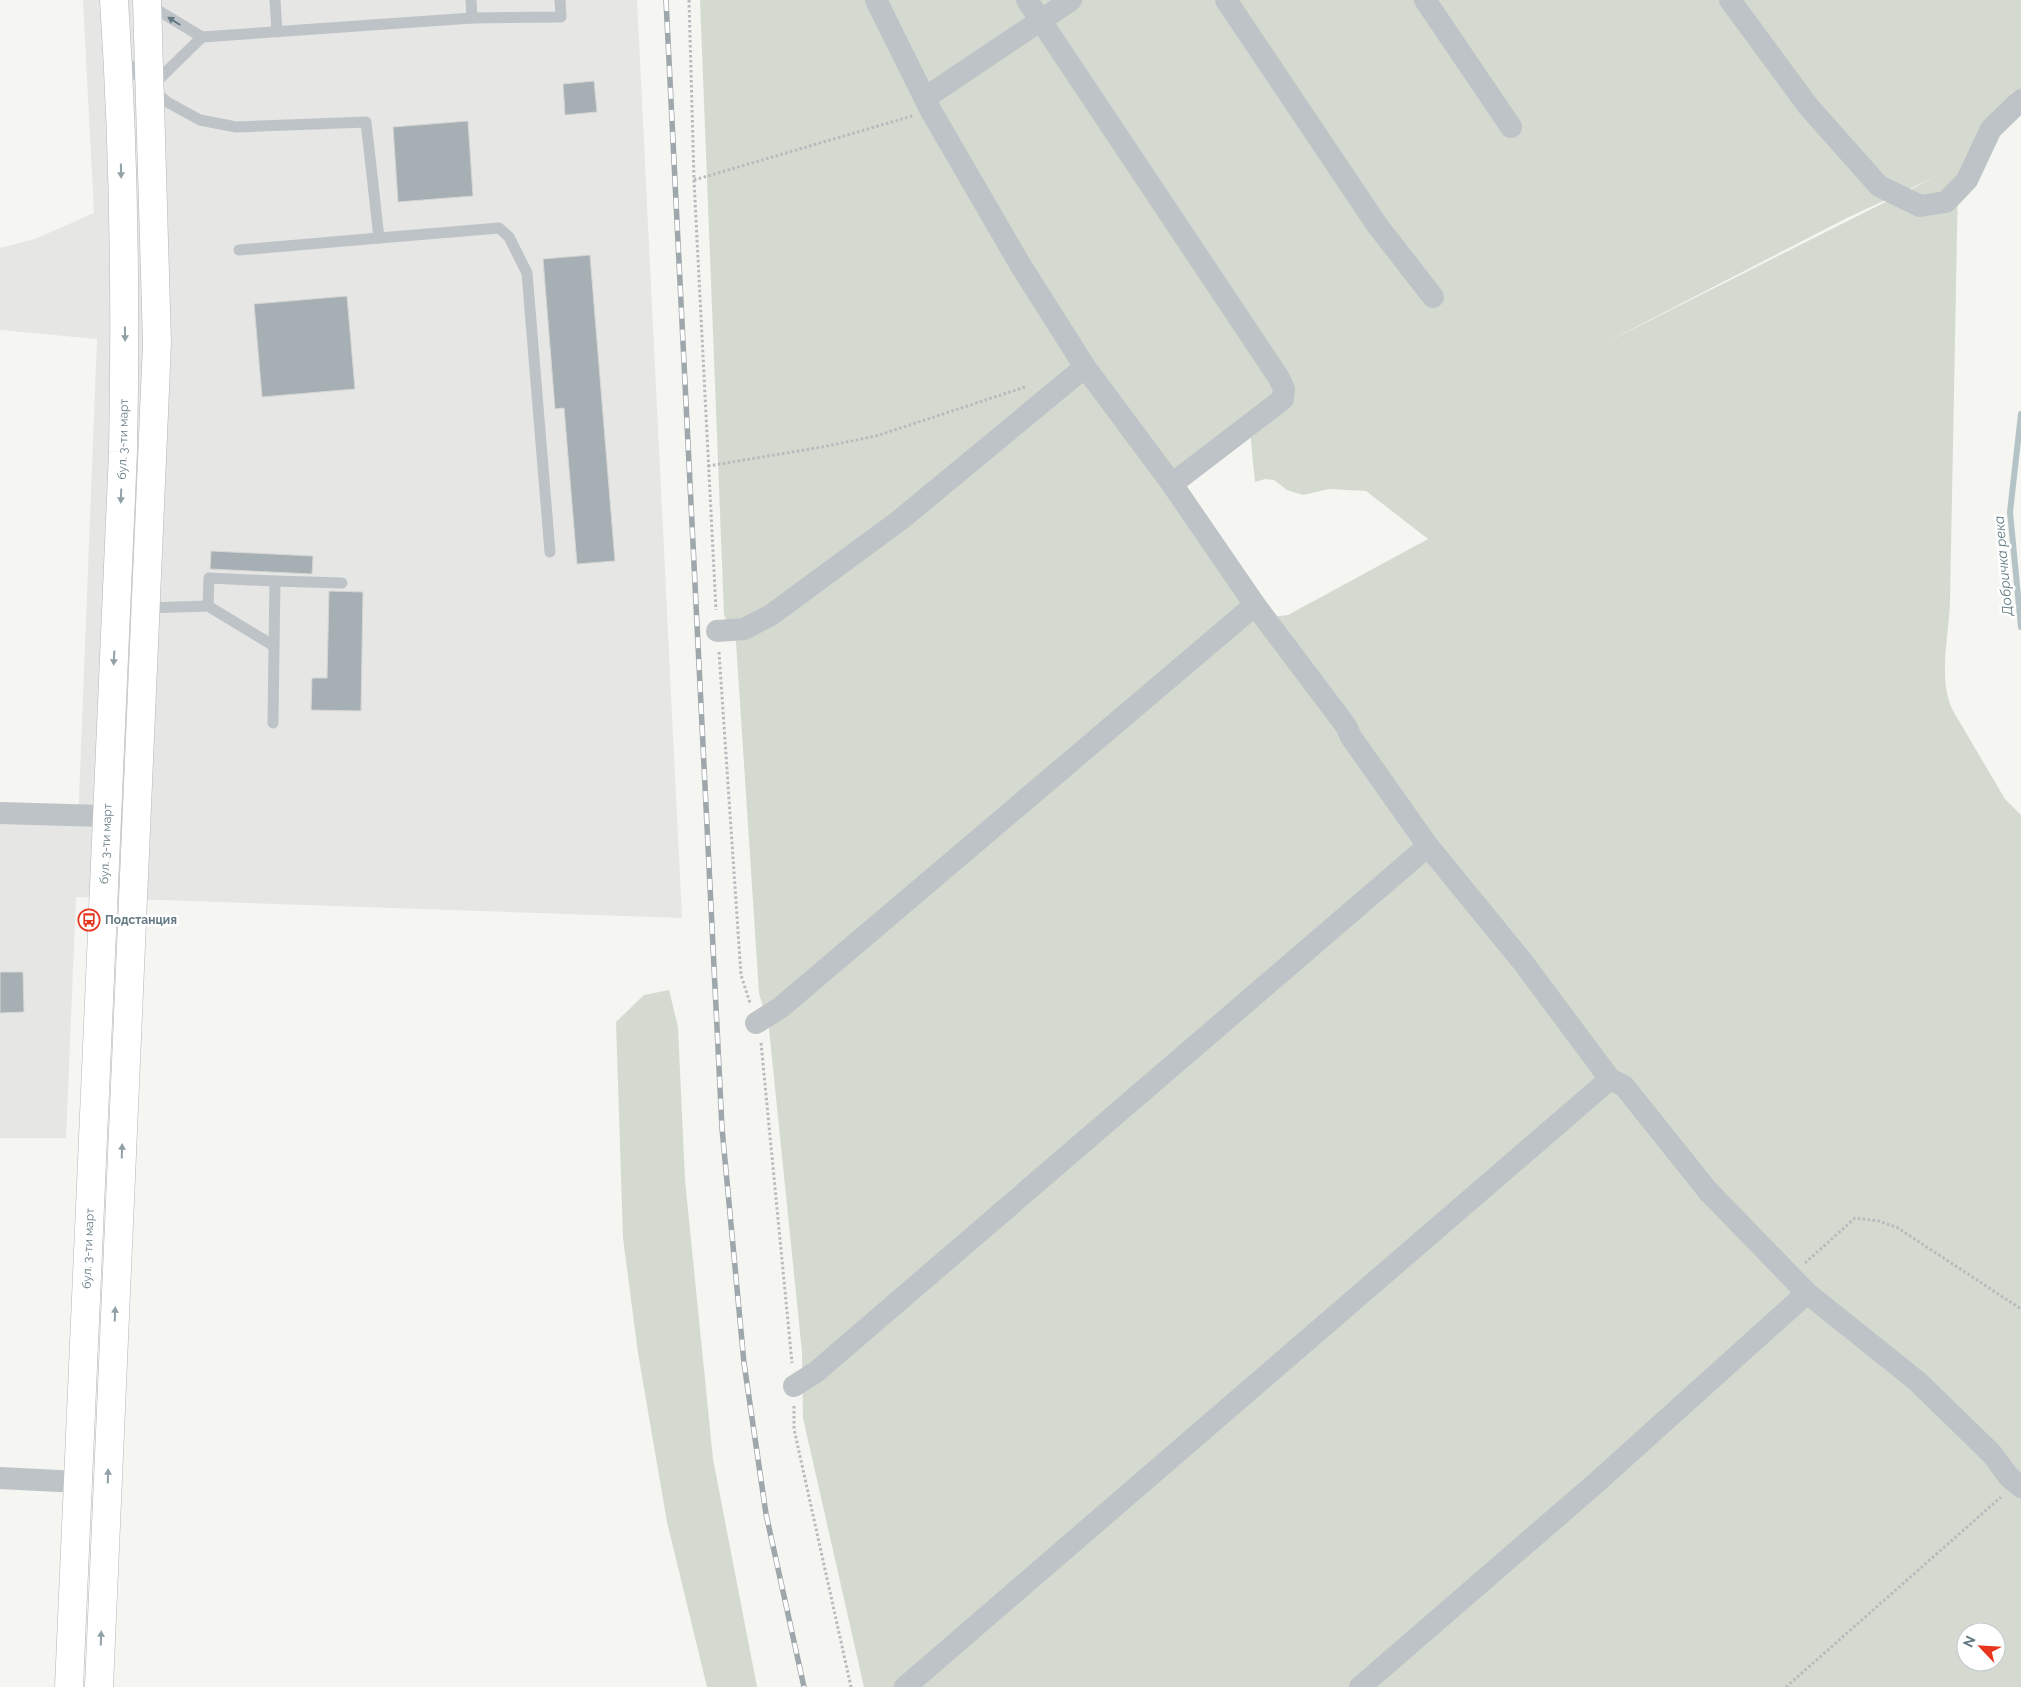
<svg xmlns="http://www.w3.org/2000/svg" width="2021" height="1687" font-family="Raleway,sans-serif">
<style>
.built{fill:#e6e6e4}
.green{fill:#d5dad0;fill-rule:evenodd}
.lines{fill:none;stroke-linecap:round;stroke-linejoin:round}
.stream{stroke:#b4c4c6;stroke-width:6}
.building{fill:#a6b0b4;stroke:#d6d6d4}
.secondary-casing{stroke:#b0b7ba;stroke-width:29}
.path{stroke:#b7bbbd;stroke-width:3;stroke-dasharray:2.5 2.5;stroke-linecap:butt}
.lane{stroke:#bdc3c6;stroke-width:11}
.street{stroke:#bdc3c6;stroke-width:22}
.secondary{stroke:#fff;stroke-width:28}
.rail-casing{stroke:#9ea7ab;stroke-width:5.5}
.rail{stroke:#fff;stroke-width:4;stroke-dasharray:11;stroke-linecap:butt}
.oneway{fill:#637983}
.oneway2{fill:#92a1a8}
.labels{text-anchor:middle;dominant-baseline:central;stroke-width:5;stroke-linejoin:round;paint-order:stroke}
.street-label{font-size:12px;fill:#637983;stroke:#fff}
.poi-label{font-size:12px;font-weight:bold;fill:#637983;stroke:#fff;text-anchor:start}
.water-label{font-size:14px;font-style:italic;fill:#5f7b80;stroke:#fff}
</style>
<rect width="100%" height="100%" fill="#f5f5f1"/>
<polygon class="built" points="83,0 637,0 682,918 76,897 66,1138 0,1138 0,823 78,824 97,339 0,330 0,248 35,239 94,213"/>
<g class="green">
<path d="M700,0h1321v89l-9,3 -6,13 -29,36 -19,41 -8,419c-1,34 -12,77 2,108l53,90 16,16v664l-8,-6 -13,-20 -79,-76 -107,-84 -102,-108 -90,-109 -4,1 -7,-8 -84,-112 -80,-100 -18,-28 -75,-98 2,-4 -84,-110 -11,4 80,108 -2,5 98,131 81,100 83,113 11,12h5l85,104 116,118 94,74 78,76 12,18 19,15v192h-1157l-61,-269 -1,-66 -33,-323 -10,-36 -23,-351 -12,-27zM1937,176l-338,170 248,-128zM1250,432l5,50 10,-3 9,1 13,10 16,5 26,-6 37,2 62,48 -140,76 -16,2 -92,-130zM1966,1632h30v30h-30z"/>
<polygon points="669,990 678,1027 685,1180 713,1459 757,1687 707,1687 667,1522 638,1353 623,1238 616,1022 644,995"/>
</g>
<g class="lines">
<polyline class="stream" points="2021,414 2010,512 2021,627"/>
</g>
<g class="building">
<polygon points="594,81 597,112 565,115 563,84"/>
<polygon points="468,121 473,196 398,202 393,127"/>
<polygon points="590,255 615,561 577,564 564,408 555,409 543,259"/>
<polygon points="347,296 355,389 262,397 254,304"/>
<polygon points="211,551 313,556 312,574 210,569"/>
<polygon points="329,591 363,592 361,711 311,710 312,678 327,678"/>
<polygon points="0,972 23,972 24,1012 0,1013"/>
</g>
<g class="lines">
<g class="secondary-casing">
<g id="secondary">
<path id="s1" d="M69,1687l54,-1235c3,-150 1,-302 -9,-452"/>
<polyline points="99,1687 157,343 147,0"/>
</g>
</g>
<g class="path">
<polyline points="689,0 694,180 716,610"/>
<polyline points="694,180 912,116"/>
<polyline points="708,466 822,447 876,436 1025,387"/>
<polyline points="719,652 741,975 750,1003"/>
<polyline points="761,1043 792,1363"/>
<polyline points="1805,1263 1855,1218 1879,1221 1898,1228 2021,1309"/>
<polyline points="794,1406 794,1429 851,1687"/>
<polyline points="1786,1687 2001,1497"/>
</g>
<g class="lane">
<polyline points="275,0 277,32"/>
<polyline points="149,5 202,37 472,18 471,0"/>
<polyline points="472,18 561,17 560,0"/>
<polyline points="123,57 138,76 167,102 200,120 236,127 366,122 379,238 499,228 509,237 527,273 550,552"/>
<polyline points="153,85 202,37"/>
<polyline points="239,250 379,238"/>
<polyline points="275,581 342,583"/>
<polyline points="208,606 209,578 275,581 274,646"/>
<polyline points="116,609 208,606 274,646 273,723"/>
</g>
<g class="street">
<polyline points="876,0 931,111 1021,266 1085,367 1172,484 1255,605 1346,726 1351,737 1428,846 1522,961 1610,1079 1624,1086 1708,1191 1807,1293 1917,1381 1992,1454 2009,1477 2021,1487"/>
<polyline points="1027,0 1279,378 1284,389 1283,399 1172,484"/>
<polyline points="1226,0 1377,225 1433,297"/>
<polyline points="1425,0 1511,127"/>
<polyline points="1730,0 1808,106 1879,186 1920,206 1946,202 1967,180 1991,129 2021,100"/>
<polyline points="925,98 1071,0"/>
<polyline points="717,631 744,629 771,615 900,520 1085,367"/>
<polyline points="0,813 137,817"/>
<polyline points="756,1023 780,1008 1255,605"/>
<polyline points="794,1386 816,1372 1428,846"/>
<polyline points="0,1478 78,1482"/>
<polyline points="905,1687 1610,1079"/>
<polyline points="1360,1687 1596,1483 1807,1293"/>
</g>
<use href="#secondary" class="secondary"/>
<g class="rail-casing">
<polyline id="rail" points="666,0 722,1128 744,1363 766,1514 804,1687"/>
</g>
<use href="#rail" class="rail"/>
</g>
<defs><path id="oneway-solid" d="M-6-.8H1V-3.2L6.5 0L1 3.2V.8H-6Z" transform="scale(1.25)"/></defs>
<use class="oneway" href="#oneway-solid" transform="translate(174 21) rotate(-148)"/>
<g class="oneway2">
<use href="#oneway-solid" transform="translate(121 171) rotate(89)"/>
<use href="#oneway-solid" transform="translate(125 334) rotate(89)"/>
<use href="#oneway-solid" transform="translate(121 496) rotate(92)"/>
<use href="#oneway-solid" transform="translate(114 658) rotate(93)"/>
<use href="#oneway-solid" transform="translate(122 1151) rotate(-88)"/>
<use href="#oneway-solid" transform="translate(115 1314) rotate(-88)"/>
<use href="#oneway-solid" transform="translate(108 1476) rotate(-88)"/>
<use href="#oneway-solid" transform="translate(101 1638) rotate(-88)"/>
</g>
<defs>
<g id="bus-ring" transform="scale(1.125)"><circle r="9.5" fill="#fff" stroke="#e8351e" stroke-width="1.5"/><path d="M-5-6H5V4H4V6H2V4H-2V6H-4V4H-5ZM-3.5-4V0h7V-4ZM-3.5 1.2v1.5H-2V1.2ZM2 1.2v1.5H3.5V1.2Z" fill="#e8351e"/></g>
</defs>
<g fill-rule="evenodd">
<use href="#bus-ring" x="89" y="920"/>
</g>
<g class="labels">
<g class="street-label">
<text stroke="none"><textPath href="#s1" startOffset="1249">бул. 3-ти март</textPath></text>
<text stroke="none"><textPath href="#s1" startOffset="844">бул. 3-ти март</textPath></text>
<text stroke="none"><textPath href="#s1" startOffset="439">бул. 3-ти март</textPath></text>
</g>
<g class="poi-label">
<text x="105" y="920">Подстанция</text>
</g>
<g class="water-label">
<text transform="translate(2003 566) rotate(-95)">Добричка река</text>
</g>
</g>
<g transform="translate(1981 1647) rotate(295)"><circle r="24" fill="#ffffff" stroke="#c1c9cd"/>
<path d="M0-4L9 19L0 12L-9 19Z" fill="#e8351e"/>
<text y="-8" font-size="14" font-weight="bold" text-anchor="middle" fill="#637983">N</text>
</g>
</svg>
